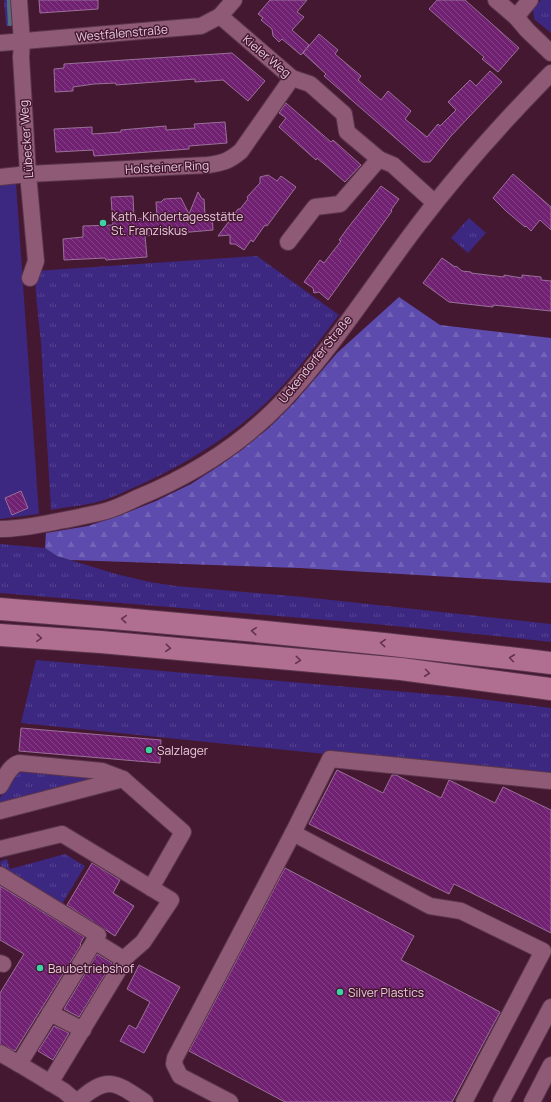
<svg xmlns="http://www.w3.org/2000/svg" width="551" height="1102" font-family="Manrope,sans-serif">
<style>
.grass{fill:url(#grass-tufts)}
.forest{fill:url(#forest-firs)}
.garden{fill:#3c2781}
.lines{fill:none;stroke-linecap:round;stroke-linejoin:round}
.stream{stroke:#546d7e;stroke-width:4.5}
.building{fill:url(#building-back-hatch);stroke:#9a7099}
.minor-casing{stroke:#5b354c;stroke-width:18}
.highway-casing{stroke:#5b354c;stroke-width:24}
.minor{stroke:#8e5a75;stroke-width:16}
.highway{stroke:#b06f91;stroke-width:22}
.oneway{stroke:#65324e}
.poi-dot{fill:#3ad4a5;stroke:#451832;stroke-width:1.5}
.labels{text-anchor:middle;dominant-baseline:central;stroke-width:3;stroke-linejoin:round;paint-order:stroke}
.street-label{font-size:12px;fill:#e9cad9;stroke:#451832}
.poi-label{font-size:12px;fill:#e9cad9;stroke:#451832;text-anchor:start}
</style>
<defs>
<pattern id="grass-tufts" width="24" height="20" patternUnits="userSpaceOnUse"><rect width="24" height="20" fill="#3c2781"/><path d="M3 7l-1-3M5 7V3M7 7l1-3M15 17l-1-3M17 17v-4M19 17l1-3" fill="none" stroke="#584592"/></pattern>
<pattern id="forest-firs" width="22" height="20" patternUnits="userSpaceOnUse"><rect width="22" height="20" fill="#5d4cad"/><path d="M5 1l3.5 6h-7zM16 11l3.5 6h-7z" fill="#7464b8"/></pattern>
<pattern id="building-back-hatch" width="6" height="6" patternUnits="userSpaceOnUse"><rect width="6" height="6" fill="#712172"/><path d="M-1 5l2 2M0 0l6 6M5-1l2 2" fill="none" stroke="#854086"/></pattern>
</defs>
<rect width="100%" height="100%" fill="#451832"/>
<g class="grass">
<polygon points="4,0 13,0 15,25 6,26"/>
<polygon points="541,0 551,0 551,33 534,19 533,9"/>
<polygon points="469,218 486,233 468,253 451,238"/>
<path d="M257,256l82,59c-21,27 -40,54 -63,78 -38,39 -83,67 -132,90 -16,7 -33,16 -51,20 -13,3 -28,4 -42,7l-10,-167 -5,-48 -1,-24z"/>
<polygon points="0,544 45,548 57,556 116,574 150,582 176,586 304,597 551,624 551,642 506,637 374,624 0,593"/>
<polygon points="36,660 464,697 551,708 551,777 21,723"/>
<polygon points="19,769 94,777 94,780 0,804 0,798"/>
<polygon points="65,854 85,866 62,904 3,869 0,864 1,861 7,859 10,869"/>
</g>
<polygon class="forest" points="399,297 440,325 551,338 551,583 300,568 70,560 57,556 45,548 46,533 88,526 121,515 156,501 191,484 222,464 243,449 270,427 295,402 337,353"/>
<polygon class="garden" points="16,183 39,514 0,519 0,184"/>
<g class="lines">
<polyline class="stream" points="9,0 10,24"/>
</g>
<g class="building">
<polygon points="39,0 98,0 98,9 40,13"/>
<polygon points="270,0 307,0 297,12 304,17 292,30 309,45 301,55 282,39 279,42 273,36 272,29 261,20 263,18 258,14"/>
<polygon points="437,0 465,0 519,48 498,72 482,59 484,57 429,9"/>
<polygon points="319,34 338,50 335,54 361,76 358,80 381,100 388,91 411,111 405,119 427,137 438,124 440,126 456,110 448,102 470,80 476,86 490,71 502,82 451,136 430,162 423,162 324,76 326,74 303,53"/>
<polygon points="232,53 265,81 248,101 223,80 195,82 195,79 116,85 116,83 94,84 73,87 73,91 55,92 54,69 64,68 64,64"/>
<polygon points="286,103 331,142 333,140 361,165 345,182 317,158 316,160 279,127 286,118 279,113"/>
<polygon points="225,122 227,143 189,146 189,149 94,156 93,150 56,152 54,129 92,127 92,134 121,132 121,130 166,126 166,130 195,128 194,124"/>
<polygon points="513,174 551,207 551,230 540,220 531,231 526,226 525,227 506,211 493,198"/>
<polygon points="268,175 277,181 281,176 296,187 267,226 265,225 253,242 251,240 244,250 235,244 230,244 230,235 218,236 238,209 240,209 248,199 247,197 260,183 260,177"/>
<polygon points="381,186 399,199 391,210 392,211 328,300 319,292 314,293 313,288 304,282 320,260 324,263 341,241 339,240 347,229"/>
<polygon points="198,192 202,199 204,199 205,214 212,214 213,230 145,236 147,257 106,260 105,258 64,260 63,239 83,237 83,226 113,225 111,197 133,196 134,219 157,217 156,202 161,202 164,199 181,198 189,214"/>
<polygon points="442,258 455,267 456,266 462,271 471,272 471,273 504,277 504,275 522,278 522,275 541,277 541,280 551,281 551,311 493,305 493,307 449,302 423,283"/>
<polygon points="21,491 28,508 12,515 5,498"/>
<polygon points="21,728 161,740 160,763 19,751"/>
<polygon points="337,770 383,793 392,775 396,775 441,798 449,780 495,803 503,787 551,810 551,933 454,884 449,894 309,824"/>
<polygon points="92,863 120,880 113,893 134,906 115,936 67,905"/>
<polygon points="285,868 414,936 401,960 500,1012 452,1102 285,1102 189,1051"/>
<polygon points="0,886 84,937 80,944 81,945 15,1051 0,1044 0,993 24,954 0,940"/>
<polygon points="97,954 112,963 79,1017 64,1009"/>
<polygon points="139,965 180,987 144,1053 120,1041 129,1025 136,1029 150,1002 127,989"/>
<polygon points="54,1026 69,1033 53,1060 38,1051"/>
</g>
<g class="lines">
<g class="minor-casing">
<g id="minor">
<polyline points="19,0 22,42 21,57 28,174 36,261 30,278"/>
<polyline points="496,0 516,17 527,30 551,53"/>
<polyline points="220,16 292,78 310,84 344,114 347,132 379,159 393,165 435,203"/>
<polyline points="516,17 530,0"/>
<polyline points="0,43 201,26 220,16 234,0"/>
<path d="M0,177l28,-3 180,-9c15,-2 21,-4 33,-14l51,-73"/>
<polyline points="288,242 315,207 340,204 379,159"/>
<path d="M0,529c20,0 39,-4 59,-8 16,-3 32,-6 47,-10 11,-3 21,-8 31,-13 54,-22 105,-54 145,-96 51,-54 91,-118 136,-177 41,-54 86,-104 133,-152"/>
<path d="M0,786c5,-8 9,-20 19,-23l83,8 21,8 60,53 -32,56"/>
<polyline points="0,811 123,779"/>
<polyline points="293,833 430,906 461,911 543,951 464,1102"/>
<polyline points="0,849 62,834 171,900 143,942 127,956 50,1083"/>
<polyline points="0,875 98,935 19,1064 0,1053"/>
<polyline points="94,941 125,960"/>
<polyline points="0,963 3,964"/>
<polyline points="50,1013 83,1030"/>
<polyline points="19,1064 64,1091 77,1102"/>
<path d="M77,1102c30,-27 37,-21 68,0"/>
<polyline points="230,1102 180,1076 174,1064 175,1058 293,833 330,759 551,781"/>
<polyline points="501,1102 551,1007"/>
<polyline points="532,1102 551,1065"/>
</g>
</g>
<g class="highway-casing">
<g id="highway">
<path d="M0,609c184,14 368,32 551,54"/>
<polyline points="0,635 101,642 401,669 551,689"/>
</g>
</g>
<use href="#minor" class="minor"/>
<use href="#highway" class="highway"/>
</g>
<defs><path id="oneway-chevron" d="M-2-3.5L2.5 0L-2 3.5" fill="none" stroke-width="1.6" stroke-linecap="round" stroke-linejoin="round"/></defs>
<g class="oneway">
<use href="#oneway-chevron" transform="translate(124 619) rotate(-175)"/>
<use href="#oneway-chevron" transform="translate(254 631) rotate(-175)"/>
<use href="#oneway-chevron" transform="translate(39 638) rotate(4)"/>
<use href="#oneway-chevron" transform="translate(383 643) rotate(-175)"/>
<use href="#oneway-chevron" transform="translate(168 648) rotate(5)"/>
<use href="#oneway-chevron" transform="translate(512 658) rotate(-173)"/>
<use href="#oneway-chevron" transform="translate(298 660) rotate(5)"/>
<use href="#oneway-chevron" transform="translate(427 673) rotate(7)"/>
</g>
<g class="poi-dot">
<circle cx="103" cy="223" r="4"/>
<circle cx="149" cy="750" r="4"/>
<circle cx="40" cy="968" r="4"/>
<circle cx="340" cy="992" r="4"/>
</g>
<g class="labels">
<g class="street-label">
<text transform="translate(122 33) rotate(-5)">Westfalenstraße</text>
<text transform="translate(267 56) rotate(40)">Kieler Weg</text>
<text transform="translate(26 139) rotate(-94)">Lübecker Weg</text>
<text transform="translate(167 167) rotate(-3)">Holsteiner Ring</text>
<text transform="translate(315 359) rotate(-51)">Uckendorfer Straße</text>
</g>
<g class="poi-label">
<text x="111" y="216">Kath. Kindertagesstätte<tspan x="111" dy="14">St. Franziskus</tspan></text>
<text x="157" y="750">Salzlager</text>
<text x="48" y="968">Baubetriebshof</text>
<text x="348" y="992">Silver Plastics</text>
</g>
</g>
</svg>
